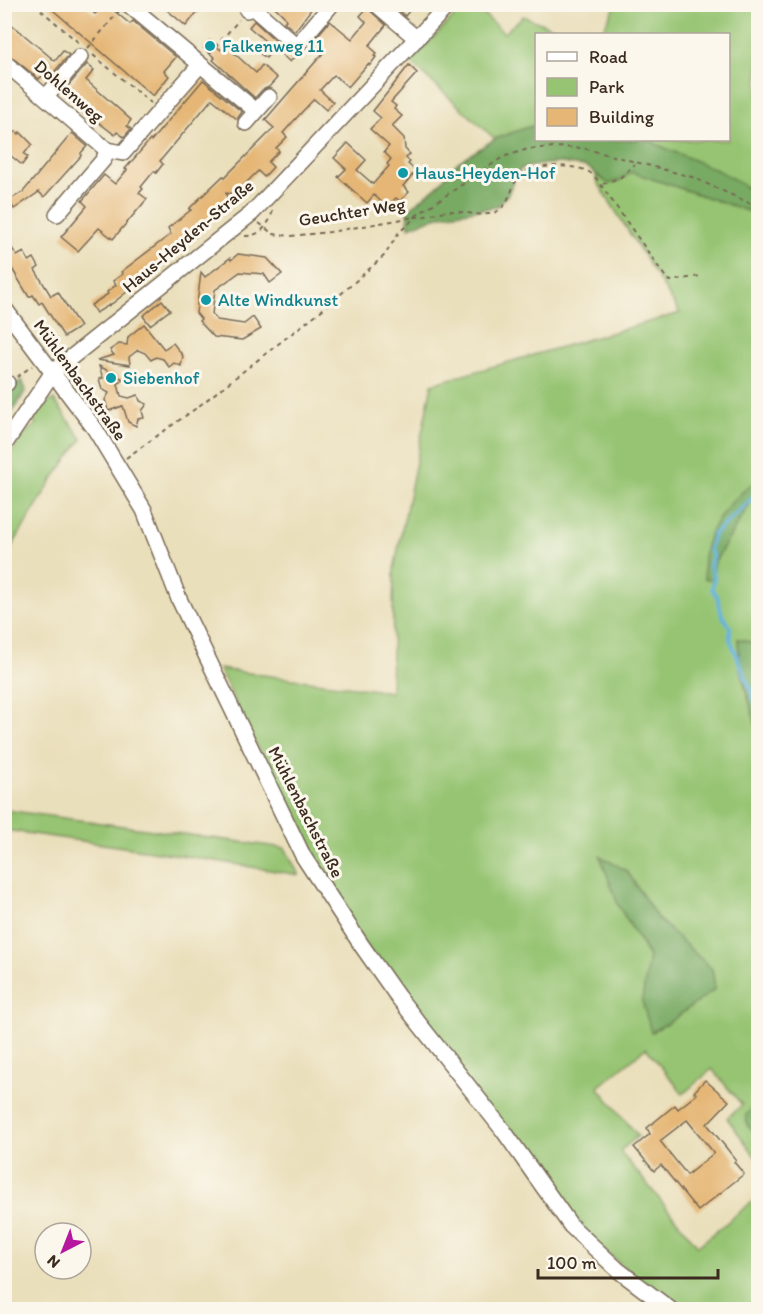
<svg xmlns="http://www.w3.org/2000/svg" width="763" height="1314" font-family="Itim,sans-serif">
<style>
.green{fill:#96c472;stroke:#687748;stroke-width:1.5;fill-rule:evenodd}
.forest{fill:#78aa64;stroke:#5a6a41;stroke-width:1.5}
.lines{fill:none;stroke-linecap:round;stroke-linejoin:round}
.stream{stroke:#5eb1da;stroke-width:4}
.building{fill:#e5b675;fill-rule:evenodd}
.minor-casing{stroke:#786955;stroke-width:18}
.path{stroke:#786955;stroke-width:2;stroke-dasharray:4.5 4.5;stroke-linecap:butt}
.minor{stroke:#fff;stroke-width:15}
.culture-dot{fill:#0f9aa8;stroke:#fbf7ec;stroke-width:2}
.labels{text-anchor:middle;dominant-baseline:central;stroke-width:6;stroke-linejoin:round;paint-order:stroke}
.culture-label{font-size:18px;fill:#0d838f;stroke:#fbf7ec;text-anchor:start}
.street-label{font-size:18px;fill:#3b2a1e;stroke:#fbf7ec}
</style>
<rect width="100%" height="100%" fill="#fbf7ec"/>
<filter id="ink" filterUnits="userSpaceOnUse"><feTurbulence type="fractalNoise" baseFrequency=".0167" numOctaves="2"/><feDisplacementMap in="SourceGraphic" scale="12" xChannelSelector="R" yChannelSelector="G"/><feConvolveMatrix kernelMatrix="1 2 1 2 8 2 1 2 1" color-interpolation-filters="sRGB"/></filter>
<filter id="wash" filterUnits="userSpaceOnUse"><feTurbulence type="fractalNoise" baseFrequency=".008" numOctaves="4" result="noise"/><feDisplacementMap in="SourceGraphic" scale="24" xChannelSelector="R" yChannelSelector="G"/><feGaussianBlur stdDeviation="1.35" result="paint"/><feColorMatrix in="noise" values="0 0 0 0 0 0 0 0 0 0 0 0 0 0 0 0 0 1.4 0 .05"/><feComposite in="paint" operator="in"/></filter>
<g filter="url(#wash)">
<rect width="100%" height="100%" fill="#eadfbb"/>
<g class="green">
<polygon points="465,5 474,5 504,33 523,16 569,34 536,34 536,126 528,127 495,139 410,62"/>
<polygon points="616,5 758,5 758,198 749,188 644,140 728,140 728,34 600,34"/>
<path d="M632,172l115,39 11,-8v288l-5,-8 -38,78 35,-58 8,-9v150l-20,-5 2,29 18,65v374l-4,-2 -7,20 11,9v26l-31,-42 15,-13 -30,-36 -29,25 -37,-46 -48,39 40,49 -18,15 78,95 60,-49v112h-79l-34,-24 -67,-58 -177,-231 -77,-113 -105,-214 172,23 3,-123 38,-185 248,-71 -84,-133v-5l13,9 10,-3zM627,871l30,47 55,51 3,20 -47,34 -16,9 -10,-31 7,-44 -31,-52z"/>
<polygon points="54,400 82,439 52,480 5,558 5,463 23,435 36,424 33,419 48,402"/>
<polygon points="5,810 285,848 299,875 186,856 5,830"/>
</g>
<g class="forest">
<path d="M536,126v14h108l8,2c34,17 81,29 106,56v5l-10,8 -116,-39 -13,9 -10,3 -22,-17 -26,-4 -16,1 -23,4 -6,7 -8,19 -12,13 -54,8 -33,12 -2,-16 30,-25 21,-24 37,-23 33,-12z"/>
<polygon points="22,380 26,390 5,425 5,392"/>
<path d="M753,483l5,11 -8,9 -35,58 -3,19 -7,-1c-8,-39 18,-73 48,-96z"/>
<polygon points="738,639 758,644 758,733 740,668"/>
<polygon points="600,856 627,871 657,918 712,969 715,989 668,1023 651,1032 642,1001 649,956 618,905"/>
<polygon points="755,1105 758,1107 758,1134 747,1125 746,1115"/>
</g>
<g class="lines">
<polyline class="stream" points="758,489 752,499 713,535 709,550 713,556 710,565 714,577 712,589 717,596 722,615 730,627 730,639 758,708"/>
</g>
<g id="blocks">
<g class="building">
<polygon points="46,4 84,4 95,14 106,4 130,24 133,21 176,57 164,71 169,76 153,96"/>
<polygon points="160,4 204,4 186,26"/>
<polygon points="272,4 315,4 295,31 284,22 286,20 284,16"/>
<polygon points="392,4 415,4 405,16"/>
<polygon points="367,8 386,25 369,46 377,53 374,56 376,57 370,65 368,64 348,87 334,75 320,90 333,102 326,110 314,99 301,113 283,133 287,137 276,148 279,151 268,162 273,167 264,177 258,171 235,194 226,193 228,202 226,205 227,206 204,225 206,226 195,237 192,233 170,251 173,255 113,303 96,313 91,305 108,294 107,292 116,285 113,281 123,274 121,272 171,234 168,228 191,210 189,209 196,202 223,176 225,177 274,128 265,120 324,52 312,42 330,21 352,39 366,22 360,16"/>
<polygon points="4,18 55,61 63,51 69,55 47,80 42,76 39,79 4,51"/>
<polygon points="254,21 286,50 297,54 290,62 274,48 266,58 257,51 265,41 249,27"/>
<polygon points="210,41 221,50 225,45 256,73 262,65 277,78 269,87 262,90 255,98 213,60 215,58 204,48"/>
<polygon points="87,64 94,70 86,80 131,120 127,126 131,129 124,137 117,132 115,135 89,115 87,117 62,93"/>
<polygon points="409,65 417,73 391,102 396,106 394,109 402,116 392,126 404,138 405,149 410,154 406,158 410,162 408,164 416,171 403,186 409,192 400,201 396,198 387,207 374,195 367,203 338,177 346,169 334,158 348,143 366,160 357,170 373,184 389,166 387,164 391,159 384,152 389,146 370,129 381,118 373,111"/>
<polygon points="203,80 242,112 237,119 212,99 160,161 163,164 156,173 154,171 141,187 143,189 139,193 147,199 113,239 99,228 78,251 61,237 87,206 82,201 104,175 115,184 127,170 125,169 150,140 151,141"/>
<polygon points="4,126 13,134 16,131 19,134 20,132 32,144 24,154 28,157 22,165 4,150"/>
<polygon points="72,133 87,146 81,153 81,156 44,197 39,192 14,209 9,200 23,192"/>
<polygon points="4,236 17,256 24,252 29,261 34,258 39,267 35,270 51,296 58,292 80,327 64,337 42,302 39,304 33,295 29,297 8,262 4,264"/>
<polygon points="238,254 267,258 282,274 270,283 264,274 240,272 215,290 212,314 217,320 244,324 253,317 261,329 242,340 214,337 199,321 201,319 196,313 201,272 205,277 230,258 231,260"/>
<polygon points="162,300 170,310 150,325 143,316"/>
<polygon points="144,324 164,349 173,343 183,356 181,366 174,363 169,367 163,359 156,357 151,360 145,353 138,350 129,357 130,365 97,360 114,355 110,350 119,344 127,345 128,337"/>
<polygon points="99,366 123,379 118,384 121,396 129,398 138,395 140,401 147,404 142,411 144,418 138,419 136,426 128,422 123,406 108,411 105,400 109,393 102,389 99,379 103,378"/>
<path d="M705,1080l24,21 -22,23 29,36 -2,2 10,12 -46,37 -37,-46 -7,6 -20,-24 16,-13 -3,-6 28,-23 3,4 19,-15 -3,-2zM687,1120l27,33 -27,22 -27,-34z"/>
</g>
</g>
</g>
<g filter="url(#ink)">
<use href="#blocks" fill-opacity="0" stroke="#786955" stroke-width="1.5"/>
<g class="lines">
<g class="minor-casing">
<g id="minor">
<polyline points="128,4 256,111"/>
<polyline points="376,4 417,39"/>
<polyline points="247,10 251,6 292,42 298,44 332,4"/>
<polyline points="4,62 107,150 123,153 200,65"/>
<polyline points="46,97 80,57"/>
<polyline points="246,123 269,97"/>
<polyline points="57,214 104,159 107,150"/>
<polyline points="4,308 95,429 144,510 179,599 303,856 362,946 398,997 503,1130 571,1226 618,1270 671,1310"/>
<polyline points="4,385 7,383"/>
<polyline points="4,445 53,372 251,214 449,4"/>
</g>
</g>
<g class="path">
<polyline points="34,4 79,43"/>
<polyline points="88,48 119,11"/>
<polyline points="209,54 239,20"/>
<polyline points="93,55 151,103"/>
<polyline points="603,184 621,177 635,164"/>
<polyline points="259,223 273,234 291,236 330,232 414,217 503,157 528,149 554,147 583,148 692,177 758,207"/>
<path d="M245,236c16,0 24,-11 28,-26"/>
<polyline points="17,377 32,366"/>
<path d="M126,458l69,-49 137,-107 53,-47 14,-23 10,-8 5,-7c12,1 23,-6 36,-6 13,0 33,7 46,1 16,-9 14,-27 25,-38 11,-10 55,-10 68,-2 5,3 9,8 12,13l66,94 4,2 29,-5"/>
</g>
<use href="#minor" class="minor"/>
</g>
</g>
<g class="culture-dot">
<circle cx="210" cy="46" r="6"/>
<circle cx="403" cy="173" r="6"/>
<circle cx="206" cy="300" r="6"/>
<circle cx="111" cy="378" r="6"/>
</g>
<g class="labels">
<g class="culture-label">
<text x="222" y="46">Falkenweg 11</text>
<text x="415" y="173">Haus-Heyden-Hof</text>
<text x="218" y="300">Alte Windkunst</text>
<text x="123" y="378">Siebenhof</text>
</g>
<g class="street-label">
<text transform="translate(69 91) rotate(41)">Dohlenweg</text>
<text transform="translate(352 212) rotate(-9)">Geuchter Weg</text>
<text transform="translate(188 236) rotate(-40)">Haus-Heyden-Straße</text>
<text transform="translate(80 380) rotate(54)">Mühlenbachstraße</text>
<text transform="translate(306 812) rotate(63)">Mühlenbachstraße</text>
</g>
</g>
<rect width="763" height="1314" fill="none" stroke="#fbf7ec" stroke-width="24"/>
<rect x="535" y="33" width="195" height="108" fill="#fbf7ec" stroke="#aea59a" stroke-width="1.5"/>
<rect x="547" y="52" width="30" height="9" fill="#ffffff" stroke="#aea59a" stroke-width="1.5"/>
<text x="589" y="63" font-size="18" fill="#3b2a1e">Road</text>
<rect x="547" y="78" width="30" height="18" fill="#96c472" stroke="#aea59a" stroke-width="1.5"/>
<text x="589" y="93" font-size="18" fill="#3b2a1e">Park</text>
<rect x="547" y="108" width="30" height="18" fill="#e5b675" stroke="#aea59a" stroke-width="1.5"/>
<text x="589" y="123" font-size="18" fill="#3b2a1e">Building</text>
<g transform="translate(63 1251) rotate(222)"><circle r="28" fill="#fbf7ec" stroke="#aea59a" stroke-width="1.5"/>
<path d="M0-4.5L10 22L0 15L-10 22Z" fill="#b5179e"/>
<text y="-9" font-size="16" font-weight="bold" text-anchor="middle" fill="#3b2a1e">N</text>
</g>
<path d="M538 1269v9h180v-9" fill="none" stroke="#3b2a1e" stroke-width="3"/>
<text x="547" y="1269" font-size="18" fill="#3b2a1e" stroke="#fbf7ec" stroke-width="4.5" paint-order="stroke">100 m</text>
</svg>
